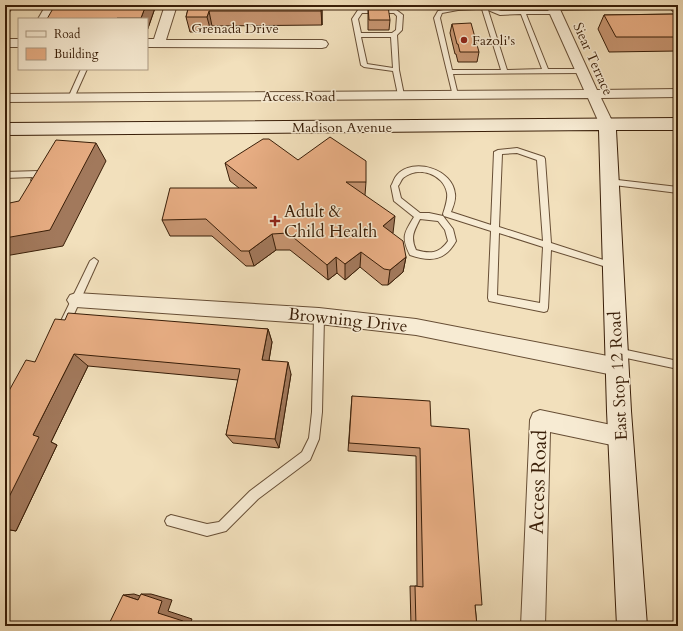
<svg xmlns="http://www.w3.org/2000/svg" width="683" height="631" font-family="Cardo,serif">
<style>
.lines{fill:none;stroke-linecap:round;stroke-linejoin:round}
.lane-casing{stroke:#674e35;stroke-width:2}
.street-casing{stroke:#674e35;stroke-width:2}
.secondary-casing{stroke:#391e08;stroke-width:2}
.lane{fill:#f7ebd3;fill-rule:evenodd}
.street{fill:#f7ebd3;fill-rule:evenodd}
.secondary{fill:#f7ebd3;fill-rule:evenodd}
.wall{fill:#c79571;stroke:#391e08}
.shaded-wall{fill:#a2795c;stroke:#391e08}
.building{fill:#e7ad83;stroke:#391e08}
.poi-dot{fill:#8f2418;stroke:#f7ebd3;stroke-width:1.5}
.labels{text-anchor:middle;dominant-baseline:central;stroke-width:3;stroke-linejoin:round;paint-order:stroke}
.far-street-label{font-size:14px;fill:#391e08;stroke:#f7ebd3}
.far-poi-label{font-size:14px;fill:#391e08;stroke:#f7ebd3;text-anchor:start}
.poi-label{font-size:17px;fill:#391e08;stroke:#f7ebd3;text-anchor:start}
.street-label{font-size:17px;fill:#391e08;stroke:#f7ebd3}
.near-street-label{font-size:20px;fill:#391e08;stroke:#f7ebd3}
</style>
<rect width="100%" height="100%" fill="#f2e0bc"/>
<filter id="stains"><feTurbulence type="fractalNoise" baseFrequency=".005" numOctaves="4"/><feColorMatrix values="0 0 0 0 .2 0 0 0 0 .09 0 0 0 0 .02 0 0 0 .5 -.17"/></filter>
<radialGradient id="worn" r=".72"><stop offset=".6" stop-color="#630" stop-opacity="0"/><stop offset="1" stop-color="#630" stop-opacity=".3"/></radialGradient>
<g class="lines">
<g class="lane-casing">
<g id="lane">
<polygon points="674,5 678,10 678,16 670,8 554,10 551,8 554,6"/>
<path d="M465,6h21l15,5h57v2l-2,1h-30l22,55h34l3,2 -3,2 -129,1 5,21 -1,1h-4l-19,-78 4,-7zM482,9l19,61h-49l-12,-52 2,-5 16,-3zM488,10l12,5 21,-1 21,55 -35,1z"/>
<path d="M360,9h35l8,6 -1,15 -5,5 2,35 5,25 -1,1h-4l-1,-1 -5,-24 -29,-4 -3,-2 -9,-46 6,-9zM362,13h32l3,3 -1,14 -4,3h-31l-3,-14zM361,37h30l2,31 -26,-4z"/>
<polygon points="81,69 87,69 74,98 73,99 69,99 68,98"/>
<path d="M517,148l27,9 1,2 6,84 65,21 1,2 -4,3 -62,-19 -3,58 -1,3 -3,1 -55,-11 -1,-3 3,-67 -47,-15 -1,-2c2,-6 5,-15 4,-21 -3,-19 -29,-28 -44,-15 -2,2 -3,6 -5,8l3,12 19,15h9l14,3 10,13 3,12c-11,20 -25,21 -46,14 -9,-18 -6,-22 4,-38l-20,-16 -3,-15c2,-3 3,-8 6,-11 16,-18 56,-6 58,19 1,6 -2,13 -4,18l40,13 3,-73 4,-2zM517,153l20,7 6,81 -44,-14 3,-73zM420,219l18,2 7,9 3,11c-9,13 -18,13 -32,9 -6,-13 -2,-19 4,-31zM499,233l44,14 -3,56 -43,-8z"/>
<polygon points="39,171 43,174 38,182 35,183 31,180 33,177 5,178 5,172"/>
<polygon points="609,179 678,187 678,193 606,184 605,182"/>
<polygon points="94,258 98,261 70,323 68,326 65,327 62,326 60,323 90,261"/>
<polygon points="319,312 322,313 324,316 322,412 319,439 310,460 258,499 226,531 207,536 167,525 165,521 167,517 171,515 207,524 219,522 250,491 302,452 309,438 312,412 314,316 316,313"/>
<polygon points="617,348 678,361 678,369 617,356 614,355 612,352 614,349"/>
</g>
</g>
<g class="street-casing">
<g id="street">
<polygon points="5,5 14,5 9,12 5,13"/>
<polygon points="46,5 58,5 50,19 38,19"/>
<polygon points="165,5 177,5 166,40 322,40 326,41 328,44 326,47 322,48 147,47 147,39 154,39"/>
<polygon points="546,5 558,5 597,90 678,89 678,97 601,98 614,125 612,128 607,130 602,128 600,125 588,98 5,102 5,94 584,90"/>
<rect x="5" y="39" width="14" height="8"/>
<polygon points="76,293 319,308 416,319 618,358 625,361 628,367 625,373 618,376 416,335 319,324 76,307 70,305 67,300 70,295"/>
<polygon points="540,410 621,427 628,430 631,437 628,444 621,447 550,432 545,626 521,626 530,420 533,413"/>
</g>
</g>
<g class="secondary-casing">
<polygon id="secondary" points="678,118 678,130 616,130 631,411 647,626 617,626 607,411 599,130 5,135 5,123"/>
</g>
<use href="#lane" class="lane"/>
<use href="#street" class="street"/>
<use href="#secondary" class="secondary"/>
</g>
<g class="wall">
<polygon points="156,5 147,31 147,19 47,19"/>
<polygon points="187,5 322,5 322,25 212,26 211,32 190,32 186,17 188,9"/>
<polygon points="368,6 390,20 389,30 368,30"/>
<polygon points="678,14 678,51 609,52 598,29 604,15"/>
<polygon points="452,24 479,52 477,62 458,62 456,54 455,54 450,33"/>
<polygon points="298,160 366,182 365,195 393,233 392,233 406,257 403,272 388,285 382,285 360,267 345,280 337,273 328,280 290,250 276,250 254,266 246,266 212,236 170,236 162,220 239,188 230,181 225,163"/>
<polygon points="65,320 268,329 272,342 269,360 291,374 279,448 233,443 226,435 238,380 88,366 51,442 57,445 16,531 5,529 5,398 35,362"/>
<polygon points="352,396 431,426 475,605 477,626 411,626 410,586 417,586 416,456 348,451"/>
</g>
<g class="shaded-wall">
<polygon points="146,5 156,5 147,31 147,19 142,19 141,18"/>
<polygon points="321,5 322,5 322,25 321,11"/>
<polygon points="209,11 212,26 211,32 207,17"/>
<polygon points="96,143 106,161 63,246 5,256 5,238"/>
<polygon points="395,216 393,233 381,243 383,226"/>
<polygon points="272,234 276,250 254,266 249,251"/>
<polygon points="361,252 360,267 345,280 345,264"/>
<polygon points="336,257 337,273 328,280 327,265"/>
<polygon points="406,257 403,272 388,285 390,270"/>
<polygon points="268,329 272,342 267,372 262,360"/>
<polygon points="74,354 88,366 51,442 57,445 16,531 5,529 5,505 33,435"/>
<polygon points="288,362 291,374 279,448 275,439"/>
<polygon points="134,594 149,599 138,600 123,595"/>
<polygon points="141,594 151,594 172,600 168,611 192,619 189,626 181,626 158,613"/>
</g>
<g class="building">
<polygon points="55,5 146,5 141,18 117,18 116,19 47,19"/>
<polygon points="189,5 321,5 321,11 209,11 207,17 186,17"/>
<polygon points="368,6 388,6 390,20 369,20"/>
<polygon points="678,14 678,37 616,37 604,15"/>
<polygon points="471,23 479,52 460,52 458,44 457,44 452,24"/>
<polygon points="330,137 366,161 366,182 346,182 395,216 383,226 403,241 406,257 390,270 384,269 361,252 345,264 336,257 327,265 288,233 272,234 249,251 241,251 206,219 162,220 170,188 257,188 225,163 263,139 269,139 298,160"/>
<polygon points="56,140 96,143 50,230 5,238 5,204 19,201"/>
<polygon points="68,313 268,329 262,360 288,362 275,439 226,435 240,369 74,354 33,435 39,437 5,505 5,398 26,360 35,362 55,319 65,320"/>
<polygon points="352,396 430,401 431,426 469,429 482,605 475,605 477,626 416,626 415,586 423,587 420,448 349,443"/>
<polygon points="141,594 162,601 158,613 183,621 181,626 108,626 123,595 138,600"/>
</g>
<g class="poi-dot">
<circle cx="464" cy="40" r="4"/>
<path d="M273 215h4v4h4v4h-4v4h-4v-4h-4v-4h4z"/>
</g>
<g class="labels">
<g class="far-street-label">
<text x="235" y="28">Grenada Drive</text>
<text transform="translate(593 59) rotate(66)">Siear Terrace</text>
<text x="299" y="96">Access Road</text>
<text x="342" y="127">Madison Avenue</text>
</g>
<g class="far-poi-label">
<text x="472" y="40">Fazoli's</text>
</g>
<g class="poi-label">
<text x="284" y="211">Adult &amp;<tspan x="284" dy="20">Child Health</tspan></text>
</g>
<g class="street-label">
<text transform="translate(348 320) rotate(6)">Browning Drive</text>
<text transform="translate(618 376) rotate(-93)">East Stop 12 Road</text>
</g>
<g class="near-street-label">
<text transform="translate(538 482) rotate(-88)">Access Road</text>
</g>
</g>
<rect width="683" height="631" fill="none" stroke="#f2e0bc" stroke-width="20"/>
<rect x="6" y="6" width="671" height="619" fill="none" stroke="#391e08" stroke-width="2"/>
<rect x="10" y="10" width="663" height="611" fill="none" stroke="#391e08"/>
<rect x="18" y="18" width="130" height="52" fill="#f7ebd3" stroke="#ab9982"/>
<rect x="26" y="31" width="20" height="6" fill="#f7ebd3" stroke="#ab9982"/>
<text x="54" y="38" font-size="12" fill="#391e08">Road</text>
<rect x="26" y="48" width="20" height="12" fill="#e7ad83" stroke="#ab9982"/>
<text x="54" y="58" font-size="12" fill="#391e08">Building</text>
<rect width="100%" height="100%" filter="url(#stains)"/>
<rect width="100%" height="100%" fill="url(#worn)"/>
</svg>
